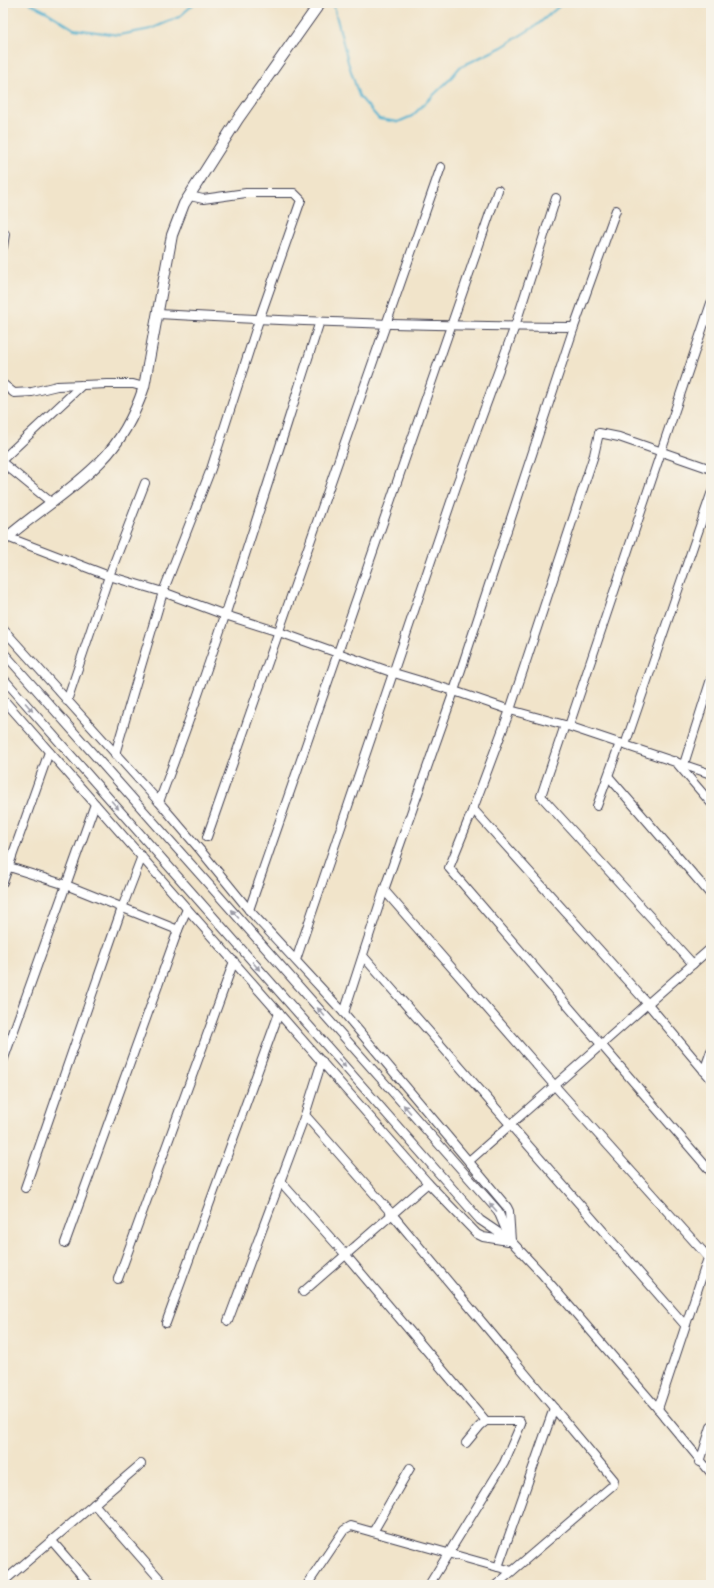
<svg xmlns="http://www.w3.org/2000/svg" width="714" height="1588" font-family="'Comic Neue',sans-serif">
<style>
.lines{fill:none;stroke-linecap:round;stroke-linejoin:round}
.stream{stroke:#52b1d0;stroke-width:2}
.minor-casing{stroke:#413f50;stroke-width:10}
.major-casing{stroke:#413f50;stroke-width:12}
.minor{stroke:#fff;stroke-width:8}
.major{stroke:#fff;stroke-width:10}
.oneway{fill:#9c9ca7}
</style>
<rect width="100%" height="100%" fill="#f7f3e8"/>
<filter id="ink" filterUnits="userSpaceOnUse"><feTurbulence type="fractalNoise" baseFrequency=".025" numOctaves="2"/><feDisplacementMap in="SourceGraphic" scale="8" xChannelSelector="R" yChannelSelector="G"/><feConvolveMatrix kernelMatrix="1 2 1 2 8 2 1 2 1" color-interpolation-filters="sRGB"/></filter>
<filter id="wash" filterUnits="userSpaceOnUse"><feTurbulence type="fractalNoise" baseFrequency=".012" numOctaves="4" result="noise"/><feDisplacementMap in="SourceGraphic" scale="16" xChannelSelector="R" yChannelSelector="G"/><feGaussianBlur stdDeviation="0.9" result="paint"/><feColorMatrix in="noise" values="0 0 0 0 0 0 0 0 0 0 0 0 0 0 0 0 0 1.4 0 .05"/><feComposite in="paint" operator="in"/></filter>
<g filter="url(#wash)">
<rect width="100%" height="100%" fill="#f1e4ca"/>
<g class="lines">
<g class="stream">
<polyline points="29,3 47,12 74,29 119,35 151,29 179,17 195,3"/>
<polyline points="333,3 348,62 359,96 379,119 398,122 412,116 450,79 460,67 502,47 537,25 563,3"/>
</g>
</g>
</g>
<g filter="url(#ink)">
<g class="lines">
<g class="minor-casing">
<g id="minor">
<polyline points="3,247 5,234"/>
<path d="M158,314c139,8 277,12 416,13"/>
<polyline points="3,384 14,393 32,392 57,386 108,384 133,384 144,387"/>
<polyline points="3,459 82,385"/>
<polyline points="3,463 52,503"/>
<path d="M711,469l-92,-32 -20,-4 -5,22 -84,255 -37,99 -24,59c87,101 175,202 262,304"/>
<polyline points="7,537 109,576 163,592 225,615 279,632 394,673 454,691 510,710 565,725 711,774"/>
<polyline points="3,629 159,802 201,851 249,910 344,1013 507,1207 509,1211 511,1241"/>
<polyline points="3,652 498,1211 508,1235"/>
<polyline points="3,678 480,1220 511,1241 541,1273 658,1409 711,1473"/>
<polyline points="3,699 428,1183 477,1234 483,1237 508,1241"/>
<polyline points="67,701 109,576 145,483"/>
<polyline points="565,725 541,796 693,964"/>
<polyline points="569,726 711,303"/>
<polyline points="625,745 711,494"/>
<polyline points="115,754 163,592 211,469 259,320 301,200 294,193 246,193 203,199 190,196"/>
<polyline points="675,761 711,803"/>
<polyline points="684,764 711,679"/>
<polyline points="609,777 711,895"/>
<path d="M159,802c60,-158 109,-320 161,-481"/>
<polyline points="597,806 620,743"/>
<polyline points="473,809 648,1004 711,1079"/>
<polyline points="207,837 441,167"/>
<polyline points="3,865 66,885 178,930"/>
<polyline points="3,882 49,752"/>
<polyline points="384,890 554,1085 708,1257"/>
<polyline points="249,910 498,190"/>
<polyline points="363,956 685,1325"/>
<polyline points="296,960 457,484 515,326 556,198"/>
<polyline points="344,1013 384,890 454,691 574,327 616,210"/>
<polyline points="3,1061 95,804"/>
<polyline points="704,1071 711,1051"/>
<polyline points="305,1115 392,1214 614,1480 613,1485 496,1585"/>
<polyline points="469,1161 711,948"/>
<polyline points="280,1181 345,1254 486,1421"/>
<polyline points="25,1188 122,908 142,856"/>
<polyline points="65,1243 178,930 187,909"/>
<polyline points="118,1279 234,961"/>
<polyline points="303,1292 428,1183"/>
<polyline points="228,1321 305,1115 322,1061"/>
<polyline points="166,1323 279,1013"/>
<polyline points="658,1409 711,1249"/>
<polyline points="700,1462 711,1427"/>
<polyline points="94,1504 165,1585"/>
<polyline points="373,1532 410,1468"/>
<polyline points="52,1541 90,1585"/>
<polyline points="498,1567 554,1408"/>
<polyline points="3,1582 141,1464"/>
<polyline points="307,1585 344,1530 351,1526 512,1571"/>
<polyline points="429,1585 504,1463 521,1424 520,1421 486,1421 480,1426 466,1443"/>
</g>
</g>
<g class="major-casing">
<path id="major" d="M3,541c31,-28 68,-49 98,-80 20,-20 34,-47 43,-74l28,-152 12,-31 54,-85 82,-116"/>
</g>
<use href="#minor" class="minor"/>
<use href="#major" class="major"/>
</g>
<defs><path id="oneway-solid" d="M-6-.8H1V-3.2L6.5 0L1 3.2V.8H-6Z"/></defs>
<g class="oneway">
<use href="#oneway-solid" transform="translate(29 707) rotate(49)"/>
<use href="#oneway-solid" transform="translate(115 805) rotate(49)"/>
<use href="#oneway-solid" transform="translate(235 914) rotate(-131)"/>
<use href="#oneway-solid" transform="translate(256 966) rotate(49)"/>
<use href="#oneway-solid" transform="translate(321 1012) rotate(-131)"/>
<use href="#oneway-solid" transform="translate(342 1063) rotate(49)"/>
<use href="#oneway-solid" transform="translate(407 1109) rotate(-131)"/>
<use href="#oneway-solid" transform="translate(493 1207) rotate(-132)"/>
</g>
</g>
<rect width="714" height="1588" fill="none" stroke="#f7f3e8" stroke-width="16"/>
</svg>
